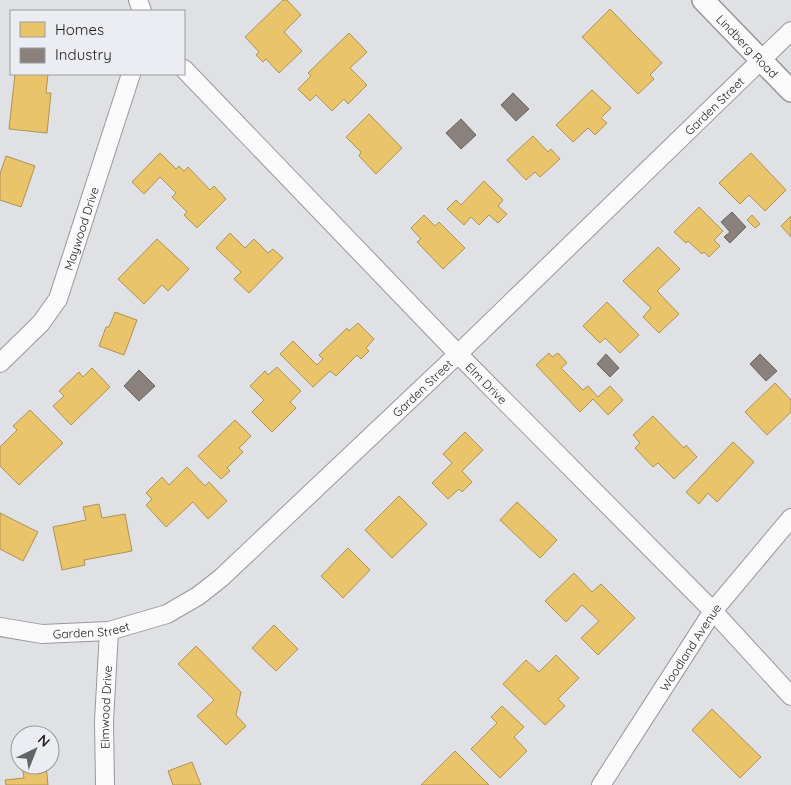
<svg xmlns="http://www.w3.org/2000/svg" width="791" height="785" font-family="Quicksand,sans-serif">
<style>
.homes{fill:#e9c46a;stroke:#ad9354}
.industry{fill:#8a817c;stroke:#6a6461}
.lines{fill:none;stroke-linecap:round;stroke-linejoin:round}
.minor-casing{stroke:#97989a;stroke-width:20}
.tertiary-casing{stroke:#97989a;stroke-width:24}
.minor{stroke:#fafafb;stroke-width:18}
.tertiary{stroke:#fafafb;stroke-width:21}
.labels{text-anchor:middle;dominant-baseline:central;stroke-width:5;stroke-linejoin:round;paint-order:stroke}
.street-label{font-size:12px;fill:#202022;stroke:#ecedf2}
</style>
<rect width="100%" height="100%" fill="#e0e1e4"/>
<g class="homes">
<polygon points="283,0 287,0 301,15 284,32 302,51 279,73 266,59 263,62 256,55 259,52 245,37"/>
<polygon points="610,9 662,63 650,75 654,79 638,94 582,37"/>
<polygon points="349,33 367,52 350,68 367,85 348,104 344,99 332,111 316,95 310,101 298,89 311,76 308,73"/>
<polygon points="15,74 48,74 46,93 51,93 47,133 9,129"/>
<polygon points="592,90 611,108 601,118 607,123 595,135 588,128 573,142 556,125"/>
<polygon points="369,114 402,148 376,174 359,156 361,152 346,137"/>
<polygon points="533,136 548,152 551,149 560,159 540,177 535,172 526,180 507,160"/>
<polygon points="160,153 176,169 179,166 184,171 188,167 210,190 214,186 226,199 197,228 184,215 187,212 172,197 176,193 160,177 144,194 132,182"/>
<polygon points="751,153 786,190 765,211 749,195 740,204 719,183"/>
<polygon points="6,156 35,166 21,207 0,200 0,174"/>
<polygon points="484,181 503,200 498,206 507,214 498,223 489,215 479,225 471,217 464,225 447,209 456,200 461,205"/>
<polygon points="699,207 723,231 714,240 720,246 709,257 704,252 702,254 688,241 686,243 674,232"/>
<polygon points="424,215 435,226 439,222 465,248 443,269 417,242 421,239 411,228"/>
<polygon points="752,215 760,224 755,228 747,220"/>
<polygon points="791,216 791,237 781,226"/>
<polygon points="230,233 245,248 254,239 268,253 273,249 283,258 249,293 234,279 241,272 216,248"/>
<polygon points="157,239 189,269 168,291 162,285 144,304 118,279"/>
<polygon points="658,247 680,269 657,291 679,314 659,333 643,317 651,308 623,281"/>
<polygon points="607,302 639,335 620,353 605,338 600,343 583,326"/>
<polygon points="115,312 137,320 124,355 99,346 106,327 109,327"/>
<polygon points="358,323 374,339 366,348 369,351 361,359 357,355 336,376 330,371 313,387 280,354 293,341 317,365 323,359 319,355 347,328 349,331"/>
<polygon points="549,353 552,357 558,353 567,363 561,368 583,390 588,386 598,397 610,386 623,400 608,415 593,399 580,412 536,365"/>
<polygon points="277,367 301,391 290,402 296,408 272,432 252,412 264,400 250,386 265,371 268,375"/>
<polygon points="92,368 110,387 71,425 53,406 64,396 59,391 79,372 83,377"/>
<polygon points="775,383 791,400 791,412 767,435 745,412"/>
<polygon points="30,410 63,443 19,485 0,466 0,447 17,430 13,426"/>
<polygon points="653,416 684,448 686,445 697,457 674,479 658,463 653,467 635,448 640,443 633,435"/>
<polygon points="235,420 251,436 239,448 243,452 227,468 230,471 221,479 198,456"/>
<polygon points="465,432 483,450 462,471 472,482 462,492 459,489 448,499 432,483 452,463 443,454"/>
<polygon points="733,442 754,462 717,502 708,493 699,504 686,492"/>
<polygon points="187,467 205,486 209,482 227,501 208,519 193,502 166,527 146,505 152,499 146,493 162,477 169,485"/>
<polygon points="399,496 427,524 392,558 365,530"/>
<polygon points="517,502 557,540 540,558 500,520"/>
<polygon points="99,504 102,518 125,514 132,551 84,560 85,565 62,570 53,527 86,520 83,507"/>
<polygon points="0,513 38,532 23,561 0,549"/>
<polygon points="348,548 370,570 343,598 321,576"/>
<polygon points="574,573 592,592 601,584 635,618 598,655 581,638 599,621 582,605 566,622 545,601"/>
<polygon points="274,625 298,649 276,671 252,648"/>
<polygon points="196,646 241,692 236,715 246,726 226,745 197,716 214,700 178,664"/>
<polygon points="556,655 579,678 558,699 565,706 545,725 503,684 526,660 539,672"/>
<polygon points="502,706 524,727 514,737 527,751 500,778 471,749 497,723 491,717"/>
<polygon points="712,709 761,757 740,778 692,730"/>
<polygon points="455,751 489,785 421,785"/>
<polygon points="192,762 201,785 173,785 168,771"/>
<polygon points="22,765 46,765 48,785 6,785 5,780 24,778"/>
</g>
<g class="industry">
<polygon points="513,93 529,109 516,121 501,105"/>
<polygon points="461,119 476,135 461,149 446,133"/>
<polygon points="732,212 746,227 730,243 724,237 730,232 721,222"/>
<polygon points="606,354 619,368 610,377 597,364"/>
<polygon points="760,354 777,371 766,381 750,364"/>
<polygon points="139,370 155,386 139,401 124,386"/>
</g>
<g class="lines">
<g class="minor-casing">
<g id="minor">
<polyline points="138,0 142,11"/>
<path id="s1" d="M184,69l274,285 255,257 78,85"/>
<path id="s2" d="M0,363l41,-40 17,-24 73,-225"/>
<path id="s3" d="M0,627l42,7 67,-3 58,-17 31,-18 23,-18 237,-224 333,-323"/>
<path id="s4" d="M105,785l-1,-64 5,-90"/>
<path id="s5" d="M601,785l112,-174 78,-93"/>
</g>
</g>
<g class="tertiary-casing">
<g id="tertiary">
<path id="s6" d="M703,0l88,91"/>
</g>
</g>
<use href="#minor" class="minor"/>
<use href="#tertiary" class="tertiary"/>
</g>
<g class="labels">
<g class="street-label">
<text stroke="none"><textPath href="#s6" startOffset="64">Lindberg Road</textPath></text>
<text stroke="none"><textPath href="#s3" startOffset="918">Garden Street</textPath></text>
<text stroke="none"><textPath href="#s2" startOffset="161">Maywood Drive</textPath></text>
<text stroke="none"><textPath href="#s1" startOffset="436">Elm Drive</textPath></text>
<text stroke="none"><textPath href="#s3" startOffset="512">Garden Street</textPath></text>
<text stroke="none"><textPath href="#s3" startOffset="92">Garden Street</textPath></text>
<text stroke="none"><textPath href="#s5" startOffset="164">Woodland Avenue</textPath></text>
<text stroke="none"><textPath href="#s4" startOffset="78">Elmwood Drive</textPath></text>
</g>
</g>
<rect x="10" y="10" width="175" height="65" fill="#ecedf2" stroke="#9a9b9f"/>
<rect x="20" y="22" width="25" height="15" fill="#e9c46a" stroke="#9a9b9f"/>
<text x="55" y="35" font-size="15" fill="#202022">Homes</text>
<rect x="20" y="48" width="25" height="15" fill="#8a817c" stroke="#9a9b9f"/>
<text x="55" y="60" font-size="15" fill="#202022">Industry</text>
<g transform="translate(35 750) rotate(43)"><circle r="24" fill="#ecedf2" stroke="#9a9b9f"/>
<path d="M0-4L9 19L0 12L-9 19Z" fill="#636466"/>
<text y="-8" font-size="14" font-weight="bold" text-anchor="middle" fill="#202022">N</text>
</g>
</svg>
